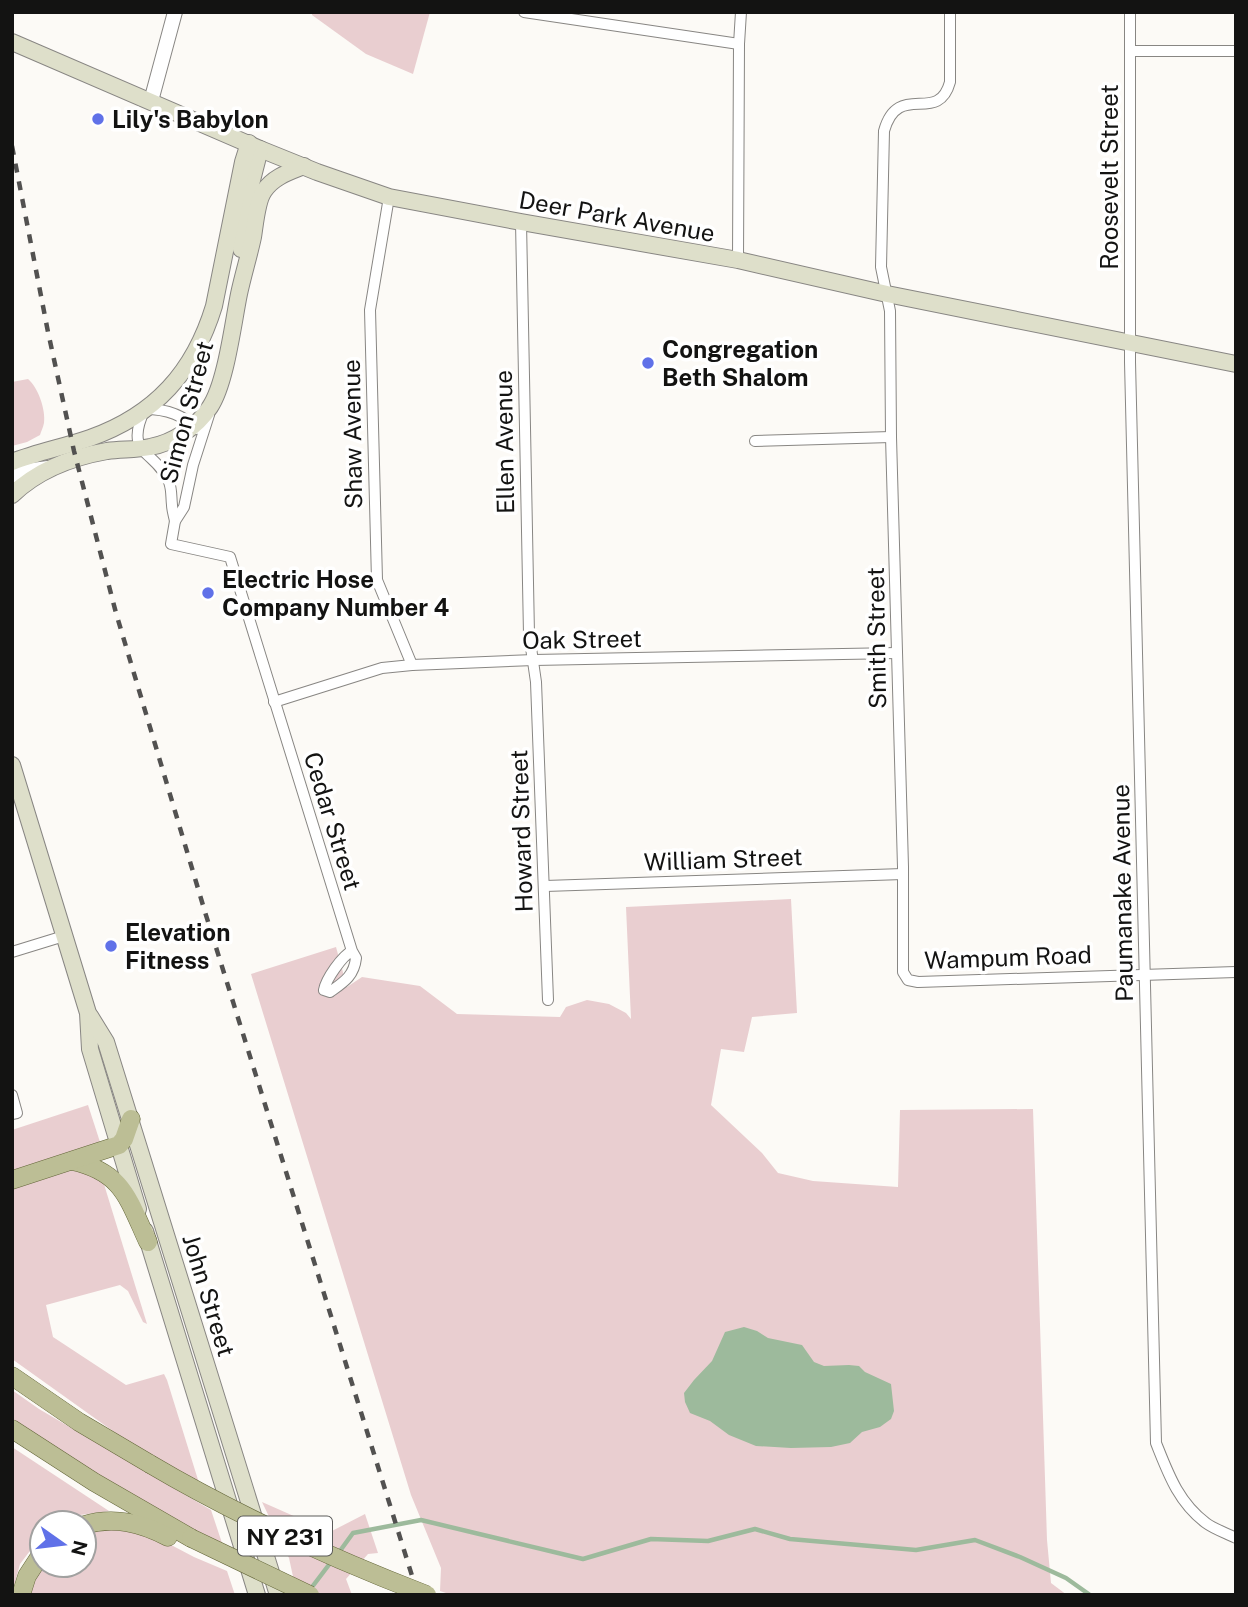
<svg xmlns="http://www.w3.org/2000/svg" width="1248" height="1607" font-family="'Public Sans',sans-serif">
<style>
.green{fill:#e9ced0}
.water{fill:#9dba9c}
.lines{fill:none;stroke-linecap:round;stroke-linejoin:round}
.stream{stroke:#9dba9c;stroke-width:4.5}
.minor-casing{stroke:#888683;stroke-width:12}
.tertiary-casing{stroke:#888683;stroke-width:16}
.secondary-casing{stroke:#888683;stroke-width:18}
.primary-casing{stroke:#64663a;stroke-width:19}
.minor{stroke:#fff;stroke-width:10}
.tertiary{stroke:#fff;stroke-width:14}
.secondary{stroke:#dedfca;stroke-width:16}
.primary{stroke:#bcbe95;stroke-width:18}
.rail{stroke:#525150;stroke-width:4.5;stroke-dasharray:9 9;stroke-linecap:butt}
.primary-bridge-casing{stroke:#64663a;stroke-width:19;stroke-linecap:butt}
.primary-bridge{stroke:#bcbe95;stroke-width:18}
.poi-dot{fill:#6071e8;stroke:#fff;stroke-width:2.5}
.labels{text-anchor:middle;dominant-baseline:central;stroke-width:7;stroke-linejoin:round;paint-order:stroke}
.shield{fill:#fff;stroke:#5a5a59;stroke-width:2}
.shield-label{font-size:23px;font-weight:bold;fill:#131312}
.poi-label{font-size:24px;font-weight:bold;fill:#131312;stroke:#fff;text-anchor:start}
.street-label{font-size:24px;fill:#131312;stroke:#fff}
</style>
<rect width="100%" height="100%" fill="#fcfaf6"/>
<g class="green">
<polygon points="312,12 430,12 413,74 366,54 312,15"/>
<path d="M28,379c10,8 18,31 16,44 -1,5 -3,8 -4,12l-13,7 -15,4v-64z"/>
<polygon points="791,899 797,1013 752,1017 744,1052 721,1049 711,1105 762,1153 778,1173 813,1181 898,1187 900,1110 1033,1109 1047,1540 1051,1583 1067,1595 452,1595 440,1591 441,1568 411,1495 251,974 336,947 347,987 362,977 420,986 457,1014 560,1017 566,1007 587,1000 609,1004 626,1013 631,1019 626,907"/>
<polygon points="88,1105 100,1142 12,1172 12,1130"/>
<polygon points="64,1171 87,1171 103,1181 147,1324 143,1322 128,1291 120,1285 46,1305 53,1337 126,1385 164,1374 167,1380 199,1483 131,1444 12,1359 12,1188 32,1179"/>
<polygon points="12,1390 39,1409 211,1510 222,1543 122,1494 12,1421"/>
<polygon points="12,1447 109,1511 80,1515 65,1523 42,1523 42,1535 20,1564 12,1594"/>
<polygon points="262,1502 330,1532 365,1514 378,1553 368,1554 346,1579 352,1595 297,1595 289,1558"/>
<polygon points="118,1529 156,1537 194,1557 227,1571 235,1595 24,1595 42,1565 84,1565 84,1534 92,1531"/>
</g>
<polygon class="water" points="744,1327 757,1331 768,1338 802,1345 814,1362 824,1366 849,1365 859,1366 865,1372 891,1384 894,1411 891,1419 880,1427 862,1432 850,1443 831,1447 791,1448 756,1446 729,1435 710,1421 690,1413 685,1402 684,1393 694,1380 712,1361 725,1332"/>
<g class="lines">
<g class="stream">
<polyline points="337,1555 353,1533 421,1520 583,1559 651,1539 708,1541 755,1529 790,1539 916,1550 975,1540 1020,1557 1066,1578 1090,1595"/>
<polyline points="309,1591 331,1562"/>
</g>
<g class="minor-casing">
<g id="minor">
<polyline points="524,12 739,44"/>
<path d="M950,12v70c-12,44 -52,-2 -66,49l-3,136 9,44 1,126 12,430v105l5,8 10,2 318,-10"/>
<path d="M1130,12v350l26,1081c12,30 22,59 50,80 8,6 20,10 30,15"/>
<polyline points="1130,51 1236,51"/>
<polyline points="389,197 370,310 377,580 412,665"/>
<polyline points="521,222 529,634 536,682 548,1000"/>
<polyline points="738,260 739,44 741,12"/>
<path d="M209,415l-16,50 -9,42 -9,14 -4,23 59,13 122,394 4,7c-2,18 -12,24 -26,34l-6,-2c2,-11 18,-34 28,-39"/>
<polyline points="755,441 891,437"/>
<path d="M175,521c-1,-5 -3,-11 -3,-16 -1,-8 0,-15 -3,-23 -14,-33 -46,-26 -24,-73 19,0 38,5 51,20"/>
<polyline points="274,702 382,668 412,665 534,660 897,653"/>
<polyline points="545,886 903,874"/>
<polyline points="12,952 64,936"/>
<polyline points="12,1095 17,1113 12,1114"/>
</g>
</g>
<g class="tertiary-casing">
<g id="tertiary">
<polyline points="151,101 175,12"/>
<polyline points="12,476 33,470 48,468"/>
</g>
</g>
<g class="secondary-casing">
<g id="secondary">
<polyline points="12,42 260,149 317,172 389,197 521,222 738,260 887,294 1236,364"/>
<polyline points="241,249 249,192 260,149"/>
<path d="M12,462c25,-10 52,-15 78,-24 65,-23 104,-66 124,-132l29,-144 6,-19"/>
<path d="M12,495c26,-25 61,-38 95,-44 14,-2 29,-1 43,-4 23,-4 47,-20 60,-40 16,-24 23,-84 29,-113 4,-19 10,-38 14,-57 2,-12 4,-37 11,-46 9,-14 25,-19 40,-25"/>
<polyline points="12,765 88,1013 90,1049 138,1209"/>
<polyline points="90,1016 106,1042 278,1595"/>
<polyline points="145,1231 257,1595"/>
</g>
</g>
<g class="primary-casing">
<g id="primary">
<path d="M72,1161c51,11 56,38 76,81"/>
<polyline points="12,1180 119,1145 124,1139 131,1119"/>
<polyline points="12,1376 79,1422 150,1464"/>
<polyline points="12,1429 94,1482 191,1538"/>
<path d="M84,1525c30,-9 57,-2 84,12"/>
<polyline points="21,1595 27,1576 42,1553"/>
</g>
</g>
<use href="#minor" class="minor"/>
<use href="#tertiary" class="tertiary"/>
<use href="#secondary" class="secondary"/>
<use href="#primary" class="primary"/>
<polyline class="rail" points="12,146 48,332 74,451 116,613 205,912 418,1595"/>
<g class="primary-bridge-casing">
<g id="primary-bridge">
<path d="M150,1464c88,52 181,94 277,131"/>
<polyline points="191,1538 310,1595"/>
</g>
</g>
<use href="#primary-bridge" class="primary-bridge"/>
</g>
<g class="poi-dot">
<circle cx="98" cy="119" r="7"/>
<circle cx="648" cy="363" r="7"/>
<circle cx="208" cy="593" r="7"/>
<circle cx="111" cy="946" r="7"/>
</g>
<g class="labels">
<rect class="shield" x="238" y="1516.5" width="94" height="39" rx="5"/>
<g class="shield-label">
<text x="285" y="1536">NY 231</text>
</g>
<g class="poi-label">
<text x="112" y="119">Lily's Babylon</text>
<text x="662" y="349">Congregation<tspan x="662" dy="28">Beth Shalom</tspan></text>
<text x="222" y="579">Electric Hose<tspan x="222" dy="28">Company Number 4</tspan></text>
<text x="125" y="932">Elevation<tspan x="125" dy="28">Fitness</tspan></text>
</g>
<g class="street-label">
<text transform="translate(1109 177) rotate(-90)">Roosevelt Street</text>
<text transform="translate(617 216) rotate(10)">Deer Park Avenue</text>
<text transform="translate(186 412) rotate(-75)">Simon Street</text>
<text transform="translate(352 434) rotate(-91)">Shaw Avenue</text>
<text transform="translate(504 442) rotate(-91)">Ellen Avenue</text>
<text transform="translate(876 638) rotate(-91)">Smith Street</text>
<text transform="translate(582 639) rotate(-1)">Oak Street</text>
<text transform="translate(333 821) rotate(73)">Cedar Street</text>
<text transform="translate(521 831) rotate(-92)">Howard Street</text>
<text transform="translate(723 859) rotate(-2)">William Street</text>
<text transform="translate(1122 893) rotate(-91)">Paumanake Avenue</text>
<text transform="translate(1008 957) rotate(-2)">Wampum Road</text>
<text transform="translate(209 1295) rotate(73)">John Street</text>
</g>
</g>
<rect width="1248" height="1607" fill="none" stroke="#131312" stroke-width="28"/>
<g transform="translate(63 1544) rotate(104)"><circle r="33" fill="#ffffff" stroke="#a1a1a0" stroke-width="2"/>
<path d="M0-5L12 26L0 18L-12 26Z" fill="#6071e8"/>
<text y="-10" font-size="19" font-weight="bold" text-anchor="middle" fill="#131312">N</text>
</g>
</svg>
